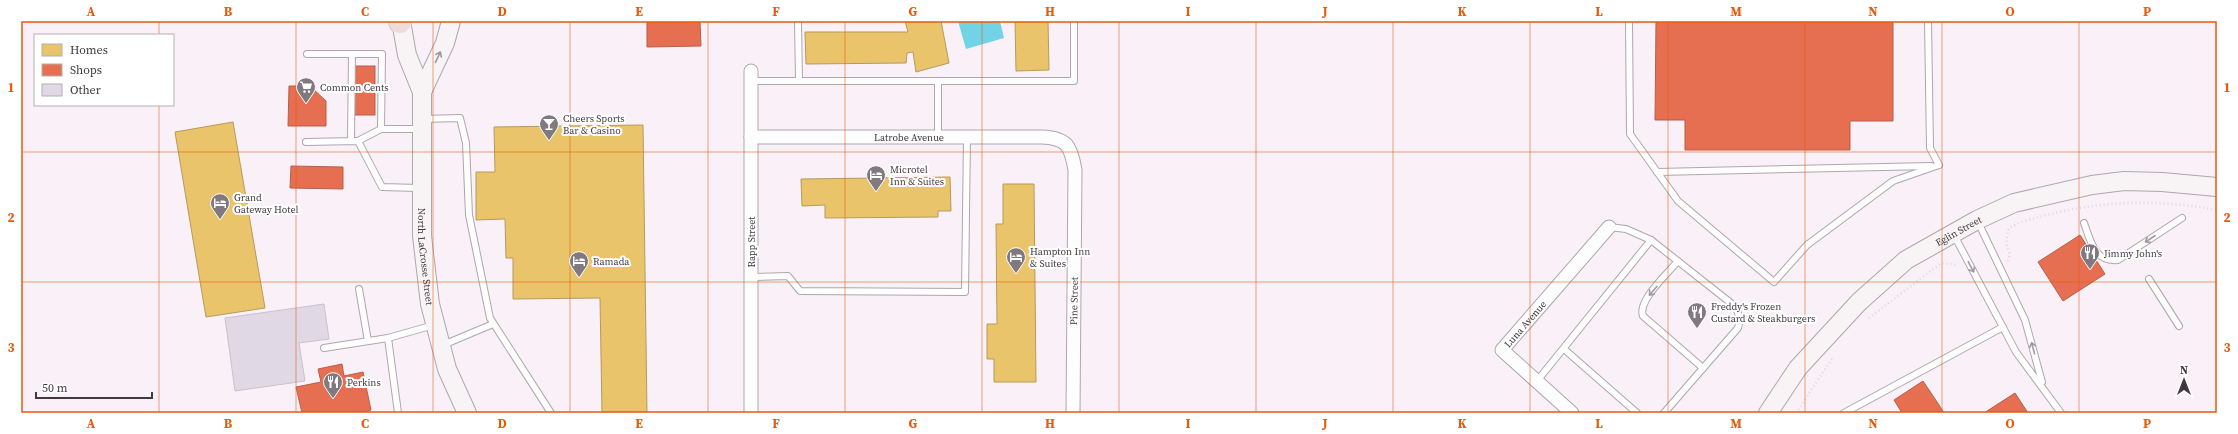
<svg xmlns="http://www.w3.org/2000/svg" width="2238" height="434" font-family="'Source Serif 4',serif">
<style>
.water{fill:#73d3e6}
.homes{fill:#e9c46a;stroke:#b69a5d}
.shops{fill:#e76f51;stroke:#b55f4c}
.building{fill:#e0d8e4;stroke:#c8c3c9}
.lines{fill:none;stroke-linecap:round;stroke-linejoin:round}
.lane-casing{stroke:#aea7ad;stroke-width:8}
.street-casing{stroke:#aea7ad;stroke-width:15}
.secondary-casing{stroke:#aea7ad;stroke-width:20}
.highway-casing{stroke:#d3ced2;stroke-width:24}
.path{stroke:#dddadd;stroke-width:2.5;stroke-dasharray:1 3;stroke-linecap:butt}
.lane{stroke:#fefdfe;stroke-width:6}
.street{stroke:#fefdfe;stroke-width:13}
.secondary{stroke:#f8f3f5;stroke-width:18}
.highway{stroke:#ecdcde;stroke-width:22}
.oneway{stroke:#9c969a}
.oneway2{stroke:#9f9b9e}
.grid{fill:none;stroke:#e8590c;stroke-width:1;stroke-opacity:0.55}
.labels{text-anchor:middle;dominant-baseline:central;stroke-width:4;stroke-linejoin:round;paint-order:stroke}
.poi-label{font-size:10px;fill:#40393f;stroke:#fff;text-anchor:start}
.street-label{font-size:10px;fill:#40393f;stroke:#fff}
.neatline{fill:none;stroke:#e8590c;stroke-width:1.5}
.grid-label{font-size:13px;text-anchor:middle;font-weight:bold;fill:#e8590c}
</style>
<rect width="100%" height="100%" fill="#faf0f8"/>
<polygon class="water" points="958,21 1000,21 1004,38 966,49"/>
<g class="homes">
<polygon points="905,21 941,21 949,63 916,72 913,52 907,53 906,63 806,64 805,32 908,32"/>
<polygon points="1015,21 1048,21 1049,70 1016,71"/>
<polygon points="233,122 265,308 206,317 175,132"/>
<polygon points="643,125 647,413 602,413 600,298 513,299 513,258 506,258 505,219 476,220 476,172 495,172 494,127"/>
<polygon points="950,177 951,211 938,211 938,217 825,218 825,205 802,206 801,179"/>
<polygon points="1003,184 1034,184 1036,382 994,382 994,359 987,359 987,324 997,324 996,224 1003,224"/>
</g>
<g class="shops">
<polygon points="647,21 700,21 701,46 647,47"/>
<polygon points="1656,21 1893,21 1893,121 1850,121 1850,150 1685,150 1685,120 1655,120"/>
<rect x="354" y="66" width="21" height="49"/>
<polygon points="289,86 310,86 326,101 326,126 288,126"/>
<polygon points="291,166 343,167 343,189 290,188"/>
<polygon points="2080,235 2105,274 2063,301 2038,262"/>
<polygon points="342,364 344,376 363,372 371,410 361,413 302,413 296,387 321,382 318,369"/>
<polygon points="1923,381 1939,405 1944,413 1902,413 1894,400"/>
<polygon points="2015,393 2028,413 1984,413"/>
</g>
<polygon class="building" points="324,304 329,339 299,343 305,381 235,391 225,318"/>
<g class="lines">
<g class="lane-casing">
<g id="lane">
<polyline points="798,21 799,81"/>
<polyline points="1629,21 1630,134 1678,201 1774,282 1807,245 1893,181 1939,165"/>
<polyline points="1928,21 1930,148 1939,165"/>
<polyline points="307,54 352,54"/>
<polyline points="751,81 1074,81 1074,21"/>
<polyline points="423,119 460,118 466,143 469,215 490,318 551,413"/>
<polyline points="938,137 938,81"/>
<polyline points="351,140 352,54 382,54 381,129"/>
<polyline points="358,141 381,129 420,129"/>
<polyline points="306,142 358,141 382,187 419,188"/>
<polyline points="1657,172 1931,166"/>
<polyline points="1978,222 2025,320 2042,382"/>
<path d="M2084,223c7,19 10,39 34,37l64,-42"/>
<polyline points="1609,227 1626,229 1651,240"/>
<polyline points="1954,235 2016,352 2061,413"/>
<path d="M1678,261c-10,12 -41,40 -35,55l60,52"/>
<polyline points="751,277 788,276 800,291 965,292 967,137"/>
<polyline points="2149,279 2179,326"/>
<polyline points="359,289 368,341"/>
<polyline points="443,345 493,324"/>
<polyline points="324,348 388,338"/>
<polyline points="1564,349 1637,413"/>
<polyline points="1537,381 1651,240 1736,307 1740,319 1738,328 1664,413"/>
<polyline points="398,413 388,338 434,325"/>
<polyline points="1844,413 2003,327"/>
</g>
</g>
<g class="street-casing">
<g id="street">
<polyline points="751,71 751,413"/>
<path id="s1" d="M751,137h291c25,1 29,9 33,33l-2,243"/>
<path id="s2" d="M1572,413l-70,-63 107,-123"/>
</g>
</g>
<g class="secondary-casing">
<g id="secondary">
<path id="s3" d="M401,21l6,34 15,37v144l8,68 17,65 20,44"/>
<polyline points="422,92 445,43 451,21"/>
<path id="s4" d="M1768,413l30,-45 61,-66 47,-42 71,-40 37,-17 78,-18 32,-4 38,1 55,5"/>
</g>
</g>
<g class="highway-casing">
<polyline id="highway" points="400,21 400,22"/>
</g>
<g class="path">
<path d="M2008,261l2,-7c-5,-10 -4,-16 -1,-26 14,-8 30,-11 46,-15 54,-13 108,-13 162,-3"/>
<polyline points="1869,318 1941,263 1958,265"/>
<polyline points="1796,413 1833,357"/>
</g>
<use href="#lane" class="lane"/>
<use href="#street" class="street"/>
<use href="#secondary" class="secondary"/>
<use href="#highway" class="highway"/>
</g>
<defs><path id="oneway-shaft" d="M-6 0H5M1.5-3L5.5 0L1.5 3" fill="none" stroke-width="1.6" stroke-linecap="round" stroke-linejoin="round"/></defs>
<use class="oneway" href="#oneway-shaft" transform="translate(438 57) rotate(-65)"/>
<g class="oneway2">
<use href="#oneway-shaft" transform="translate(2150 239) rotate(147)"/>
<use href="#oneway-shaft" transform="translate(1971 267) rotate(62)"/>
<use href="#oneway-shaft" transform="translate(1653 291) rotate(131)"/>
<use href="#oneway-shaft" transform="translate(2033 348) rotate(-105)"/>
</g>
<path class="grid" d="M159,21v14M296,21v392M433,21v392M570,21v392M708,21v392M845,21v392M982,21v392M1119,21v392M1256,21v392M1393,21v392M1530,21v392M1668,21v392M1805,21v392M1942,21v392M2079,21v392M159,105v308M21,152h2196M21,282h2196"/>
<defs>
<g id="supermarket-pin" transform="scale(1)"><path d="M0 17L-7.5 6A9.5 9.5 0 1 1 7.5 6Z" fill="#817980" stroke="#fff"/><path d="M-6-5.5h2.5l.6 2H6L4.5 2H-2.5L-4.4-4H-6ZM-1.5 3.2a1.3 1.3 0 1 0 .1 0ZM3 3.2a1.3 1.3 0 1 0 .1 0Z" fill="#fff"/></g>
<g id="bar-pin" transform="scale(1)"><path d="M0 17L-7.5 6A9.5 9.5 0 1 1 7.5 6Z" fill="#817980" stroke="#fff"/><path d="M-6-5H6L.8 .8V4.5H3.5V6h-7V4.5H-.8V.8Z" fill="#fff"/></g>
<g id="hotel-pin" transform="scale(1)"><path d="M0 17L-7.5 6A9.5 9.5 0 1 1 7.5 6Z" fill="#817980" stroke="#fff"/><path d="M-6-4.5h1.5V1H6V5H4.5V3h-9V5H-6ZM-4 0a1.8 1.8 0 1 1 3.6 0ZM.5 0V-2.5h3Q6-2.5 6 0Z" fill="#fff"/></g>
<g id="restaurant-pin" transform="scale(1)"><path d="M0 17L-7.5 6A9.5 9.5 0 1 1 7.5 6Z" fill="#817980" stroke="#fff"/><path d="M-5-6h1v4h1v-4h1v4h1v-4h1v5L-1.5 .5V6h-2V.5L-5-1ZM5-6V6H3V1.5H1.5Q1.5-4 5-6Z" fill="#fff"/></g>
</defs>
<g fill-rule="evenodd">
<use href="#supermarket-pin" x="306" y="87"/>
<use href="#bar-pin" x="549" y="124"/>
<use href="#hotel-pin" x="876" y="175"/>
<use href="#hotel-pin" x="220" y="203"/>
<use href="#restaurant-pin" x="2090" y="253"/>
<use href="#hotel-pin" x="1016" y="257"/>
<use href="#hotel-pin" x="579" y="261"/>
<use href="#restaurant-pin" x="1697" y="312"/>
<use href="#restaurant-pin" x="333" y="382"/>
</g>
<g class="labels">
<g class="poi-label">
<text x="320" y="87">Common Cents</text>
<text x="563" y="118">Cheers Sports<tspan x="563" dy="12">Bar &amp; Casino</tspan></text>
<text x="890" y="169">Microtel<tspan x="890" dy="12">Inn &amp; Suites</tspan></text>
<text x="234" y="197">Grand<tspan x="234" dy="12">Gateway Hotel</tspan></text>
<text x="1030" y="251">Hampton Inn<tspan x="1030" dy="12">&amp; Suites</tspan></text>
<text x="2104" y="253">Jimmy John's</text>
<text x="593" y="261">Ramada</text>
<text x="1711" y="306">Freddy's Frozen<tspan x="1711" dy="12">Custard &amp; Steakburgers</tspan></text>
<text x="347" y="382">Perkins</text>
</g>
<g class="street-label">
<text stroke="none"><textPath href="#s1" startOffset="158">Latrobe Avenue</textPath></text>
<text stroke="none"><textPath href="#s4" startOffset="267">Eglin Street</textPath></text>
<text transform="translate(751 242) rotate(-90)">Rapp Street</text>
<text stroke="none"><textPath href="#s3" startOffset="239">North LaCrosse Street</textPath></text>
<text transform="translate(1074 301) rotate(-89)">Pine Street</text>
<text stroke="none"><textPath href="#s2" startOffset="129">Luna Avenue</textPath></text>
</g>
</g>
<rect width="2238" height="434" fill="none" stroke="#ffffff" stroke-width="44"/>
<rect x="34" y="34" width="140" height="72" fill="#ffffff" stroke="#b3b0b2"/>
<rect x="42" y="44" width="20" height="12" fill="#e9c46a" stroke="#b3b0b2"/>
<text x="70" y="54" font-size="12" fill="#40393f">Homes</text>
<rect x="42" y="64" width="20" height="12" fill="#e76f51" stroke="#b3b0b2"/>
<text x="70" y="74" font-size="12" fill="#40393f">Shops</text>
<rect x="42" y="84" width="20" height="12" fill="#e0d8e4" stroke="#b3b0b2"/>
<text x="70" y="94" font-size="12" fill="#40393f">Other</text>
<g transform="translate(2184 380)" stroke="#ffffff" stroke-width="3" paint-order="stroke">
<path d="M0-3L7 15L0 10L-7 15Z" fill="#40393f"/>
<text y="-6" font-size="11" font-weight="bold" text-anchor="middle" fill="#40393f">N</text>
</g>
<path d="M36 392v6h116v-6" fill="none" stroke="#40393f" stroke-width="2"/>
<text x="42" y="392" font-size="12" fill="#40393f" stroke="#ffffff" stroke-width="3" paint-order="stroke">50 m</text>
<rect x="22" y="22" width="2194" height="390" class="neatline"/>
<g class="grid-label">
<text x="91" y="16">A</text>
<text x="228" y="16">B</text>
<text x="365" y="16">C</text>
<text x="502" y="16">D</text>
<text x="639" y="16">E</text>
<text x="776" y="16">F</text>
<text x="913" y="16">G</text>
<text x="1050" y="16">H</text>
<text x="1188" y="16">I</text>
<text x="1325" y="16">J</text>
<text x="1462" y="16">K</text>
<text x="1599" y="16">L</text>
<text x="1736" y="16">M</text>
<text x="1873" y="16">N</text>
<text x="2010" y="16">O</text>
<text x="2147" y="16">P</text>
<text x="11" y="92">1</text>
<text x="2227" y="92">1</text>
<text x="11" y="222">2</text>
<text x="2227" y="222">2</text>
<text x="11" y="352">3</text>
<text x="2227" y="352">3</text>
<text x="91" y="428">A</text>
<text x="228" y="428">B</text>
<text x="365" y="428">C</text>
<text x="502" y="428">D</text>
<text x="639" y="428">E</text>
<text x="776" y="428">F</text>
<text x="913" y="428">G</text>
<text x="1050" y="428">H</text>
<text x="1188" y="428">I</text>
<text x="1325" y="428">J</text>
<text x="1462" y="428">K</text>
<text x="1599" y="428">L</text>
<text x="1736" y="428">M</text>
<text x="1873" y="428">N</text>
<text x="2010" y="428">O</text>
<text x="2147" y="428">P</text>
</g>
</svg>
